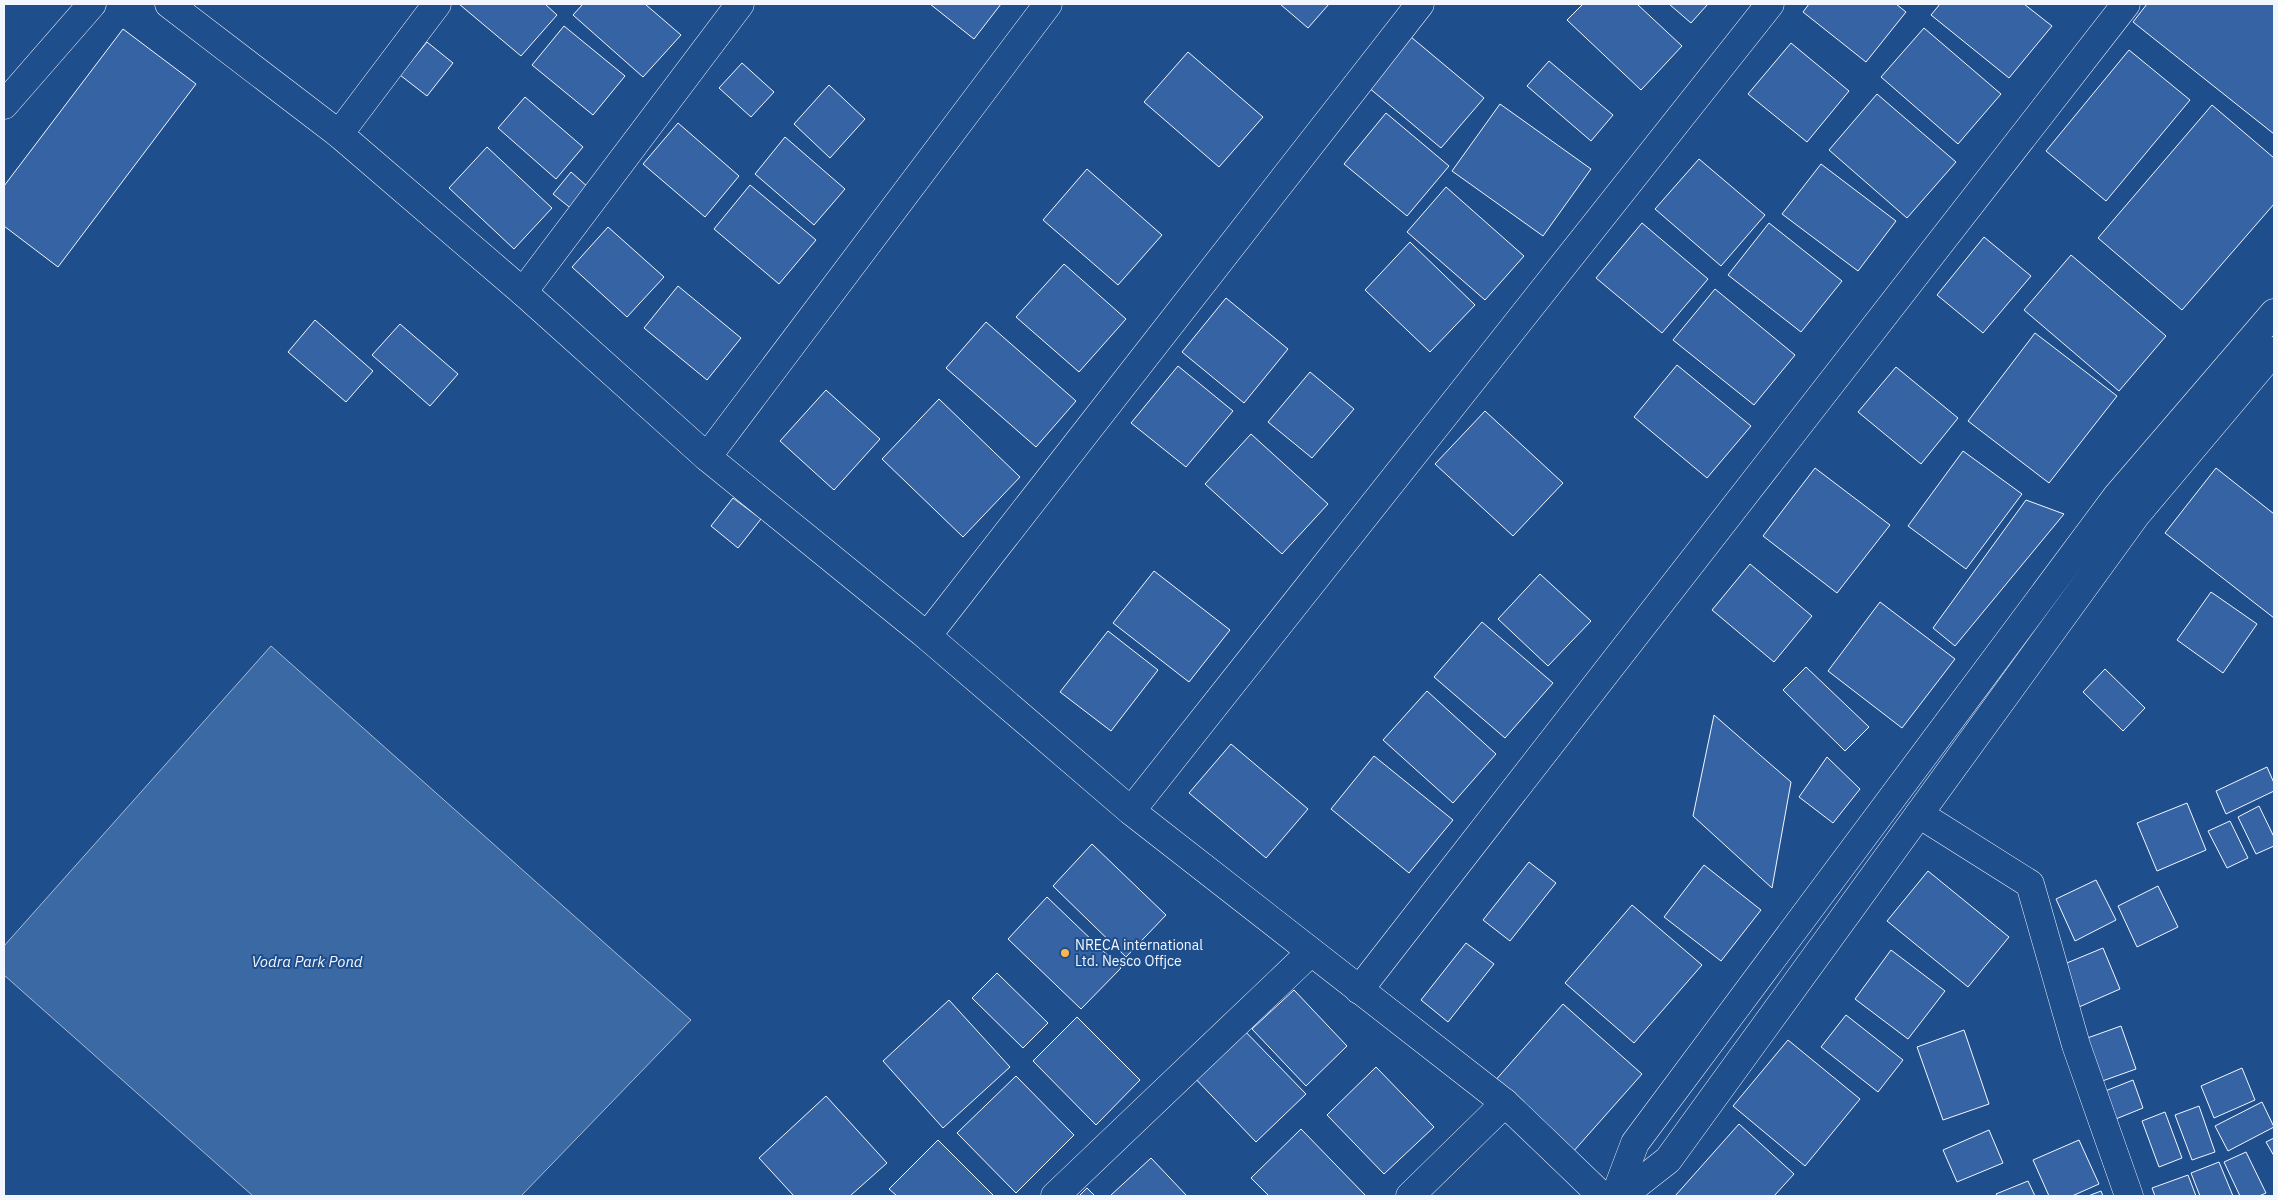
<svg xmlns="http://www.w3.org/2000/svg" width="2278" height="1200" font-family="'IBM Plex Sans',sans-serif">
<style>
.water{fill:#3b69a3;stroke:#a8bbd7}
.building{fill:#3563a3;stroke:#f2f6ff}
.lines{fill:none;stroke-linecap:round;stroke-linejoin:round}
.street-casing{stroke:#f2f6ff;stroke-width:29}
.secondary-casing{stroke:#f2f6ff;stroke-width:29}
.street{stroke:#1f4e8c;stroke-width:28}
.secondary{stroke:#1f4e8c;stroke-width:28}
.poi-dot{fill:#ffb74d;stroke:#1f4e8c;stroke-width:2}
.labels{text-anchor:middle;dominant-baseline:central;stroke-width:4;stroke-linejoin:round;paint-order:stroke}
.poi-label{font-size:14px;fill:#f2f6ff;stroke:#1f4e8c;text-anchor:start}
.water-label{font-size:15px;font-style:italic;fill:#f2f6ff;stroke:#1f4e8c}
</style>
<rect width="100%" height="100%" fill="#1f4e8c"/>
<polygon class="water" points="271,646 691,1020 521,1196 253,1196 4,975 4,946"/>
<g class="building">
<polygon points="459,4 545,4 557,15 521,56"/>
<polygon points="583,4 645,4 681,35 643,77 573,15"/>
<polygon points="930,4 1001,4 974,39"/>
<polygon points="1280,4 1329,4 1308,28"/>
<polygon points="1583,4 1637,4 1682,46 1641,90 1567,20"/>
<polygon points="1669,4 1708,4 1691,23"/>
<polygon points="1809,4 1896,4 1906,12 1866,62 1803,12"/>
<polygon points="1940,4 2024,4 2052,26 2009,78 1931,15"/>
<polygon points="2147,4 2274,4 2274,134 2133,22"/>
<polygon points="564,26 625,76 593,115 532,65"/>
<polygon points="1924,28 2001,94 1958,144 1881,77"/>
<polygon points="123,29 196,84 58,267 4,226 4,186"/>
<polygon points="1405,32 1484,98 1441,148 1362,82"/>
<polygon points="427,42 453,63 427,96 400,75"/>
<polygon points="1791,43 1849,91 1807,142 1748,94"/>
<polygon points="2129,50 2190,100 2106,201 2046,151"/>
<polygon points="1188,52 1263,117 1219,167 1144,102"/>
<polygon points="1549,61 1613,115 1591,141 1527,86"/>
<polygon points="742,63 774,92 751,117 719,88"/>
<polygon points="829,85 865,119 830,158 794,124"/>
<polygon points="1877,94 1956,162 1907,218 1829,150"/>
<polygon points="525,97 583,147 556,179 498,128"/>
<polygon points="1500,104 1591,169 1543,236 1452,171"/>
<polygon points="2212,105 2274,158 2274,204 2182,310 2098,238"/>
<polygon points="1386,113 1449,166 1407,216 1344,164"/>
<polygon points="678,123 739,176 705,217 643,164"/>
<polygon points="785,137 845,189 814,225 755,174"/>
<polygon points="487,147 552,208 514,249 449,188"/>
<polygon points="1699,159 1765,215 1721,266 1655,209"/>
<polygon points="1821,164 1896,221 1858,271 1782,214"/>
<polygon points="1087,169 1162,235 1118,285 1043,220"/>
<polygon points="571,172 589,188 573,210 553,194"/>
<polygon points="750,185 816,240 779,284 714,229"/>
<polygon points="1446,187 1524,256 1485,300 1407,232"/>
<polygon points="1642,223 1708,279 1662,333 1596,278"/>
<polygon points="1769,223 1842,281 1801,332 1728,275"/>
<polygon points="608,227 664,277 627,317 572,267"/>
<polygon points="1984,237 2031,276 1983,333 1937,295"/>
<polygon points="1410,242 1475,305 1430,352 1365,290"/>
<polygon points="2071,255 2166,336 2119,391 2024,310"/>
<polygon points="1064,264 1126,319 1079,372 1016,317"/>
<polygon points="678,286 741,338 707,380 644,328"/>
<polygon points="1715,289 1795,355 1754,405 1673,340"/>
<polygon points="1226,298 1288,349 1244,403 1182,352"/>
<polygon points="315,320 373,371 346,402 288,352"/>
<polygon points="986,322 1076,401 1036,447 946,368"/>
<polygon points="400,324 458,374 430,406 372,355"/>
<polygon points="2035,333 2117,396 2049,483 1968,421"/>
<polygon points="1677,365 1751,426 1707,478 1634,417"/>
<polygon points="1178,366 1233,411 1186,467 1131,423"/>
<polygon points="1896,367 1958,418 1921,464 1858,412"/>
<polygon points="1310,372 1354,409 1312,458 1268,422"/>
<polygon points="826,390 880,439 834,490 780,441"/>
<polygon points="939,399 1020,477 963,537 882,459"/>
<polygon points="1485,411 1563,483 1513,536 1435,464"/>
<polygon points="1251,434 1328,504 1282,554 1205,484"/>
<polygon points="1963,451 2022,494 1966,569 1908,526"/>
<polygon points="1815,468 1890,525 1837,593 1763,536"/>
<polygon points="2216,468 2274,514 2274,618 2165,533"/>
<polygon points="733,498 761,519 738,548 711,526"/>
<polygon points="2026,500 2064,514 1955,646 1933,628"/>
<polygon points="1750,564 1812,616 1774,662 1712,610"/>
<polygon points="1154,571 1230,630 1189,682 1113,623"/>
<polygon points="1540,574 1591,621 1548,666 1498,619"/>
<polygon points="2211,592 2257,624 2223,673 2177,640"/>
<polygon points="1880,602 1955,659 1902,728 1828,671"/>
<polygon points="1482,622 1553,683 1505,738 1434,677"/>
<polygon points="1108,631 1158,670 1111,731 1060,692"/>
<polygon points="1806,667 1869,727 1845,751 1783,690"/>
<polygon points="2105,669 2145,708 2123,731 2083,692"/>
<polygon points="1427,691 1496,754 1453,803 1383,740"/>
<polygon points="1714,715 1791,782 1772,888 1693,816"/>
<polygon points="1231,744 1308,809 1266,858 1189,793"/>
<polygon points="1374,756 1453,820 1409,873 1331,809"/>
<polygon points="1827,757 1860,789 1833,823 1799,797"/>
<polygon points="2267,767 2274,783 2274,791 2226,814 2216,791"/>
<polygon points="2187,803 2206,850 2157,871 2137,823"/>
<polygon points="2259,806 2274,837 2274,846 2256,854 2238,817"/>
<polygon points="2230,821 2248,858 2227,868 2208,831"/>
<polygon points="1092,844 1166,915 1126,957 1053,886"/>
<polygon points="1529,862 1556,883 1510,941 1483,920"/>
<polygon points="1704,865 1761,910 1721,961 1664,917"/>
<polygon points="1928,871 2009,937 1968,987 1887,921"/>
<polygon points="2096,880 2116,920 2075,941 2056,899"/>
<polygon points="2158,886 2178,927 2137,947 2118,906"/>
<polygon points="1047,897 1121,968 1081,1009 1008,939"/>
<polygon points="1632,905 1702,965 1634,1043 1565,983"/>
<polygon points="1466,943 1494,964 1448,1022 1421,1000"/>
<polygon points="2103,948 2120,989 2079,1007 2062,965"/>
<polygon points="1891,950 1945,991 1908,1039 1855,999"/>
<polygon points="997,973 1048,1023 1023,1048 972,998"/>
<polygon points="1294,990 1347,1046 1306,1086 1252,1029"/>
<polygon points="949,1000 1010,1067 943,1128 883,1061"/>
<polygon points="1563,1004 1642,1074 1572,1153 1493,1083"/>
<polygon points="1846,1015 1903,1060 1878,1092 1821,1047"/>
<polygon points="1077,1017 1140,1080 1096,1125 1033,1061"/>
<polygon points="1238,1024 1306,1094 1256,1142 1189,1072"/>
<polygon points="2121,1026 2136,1069 2094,1084 2079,1041"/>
<polygon points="1964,1030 1989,1104 1943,1120 1917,1047"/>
<polygon points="1788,1040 1860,1099 1805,1166 1733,1106"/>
<polygon points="1376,1067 1434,1127 1384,1174 1327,1115"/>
<polygon points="2242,1068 2255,1100 2214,1118 2201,1086"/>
<polygon points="1016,1076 1074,1135 1016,1193 957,1133"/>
<polygon points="2133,1080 2143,1108 2096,1127 2085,1099"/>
<polygon points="826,1096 887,1163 850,1196 794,1196 759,1158"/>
<polygon points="2262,1102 2274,1127 2228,1151 2215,1126"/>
<polygon points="2199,1106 2215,1152 2192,1160 2175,1115"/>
<polygon points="2165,1112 2182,1158 2159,1167 2142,1121"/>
<polygon points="1739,1124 1794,1174 1774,1196 1675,1196"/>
<polygon points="1301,1129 1366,1196 1269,1196 1251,1178"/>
<polygon points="1989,1130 2003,1163 1957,1182 1943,1150"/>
<polygon points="2274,1138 2274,1156 2266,1142"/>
<polygon points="938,1140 994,1196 897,1196 889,1189"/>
<polygon points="2079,1140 2099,1184 2072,1196 2049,1196 2033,1160"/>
<polygon points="2246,1152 2266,1193 2259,1196 2240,1196 2224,1162"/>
<polygon points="1151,1158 1187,1196 1110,1196"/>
<polygon points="2219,1162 2233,1196 2200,1196 2191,1173"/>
<polygon points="2188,1175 2196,1196 2155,1196 2152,1188"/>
<polygon points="2028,1181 2035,1196 1997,1196 1996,1194"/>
<polygon points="1087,1188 1095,1196 1079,1196"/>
<polygon points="2101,1191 2103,1196 2088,1196"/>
</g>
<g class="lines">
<g class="street-casing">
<g id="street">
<polyline points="169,4 339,134 523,292 707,457 927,636 1131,811 1505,1103 1602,1196"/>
<polyline points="4,105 92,4"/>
<polyline points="339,134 437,4"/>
<polyline points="523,292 740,4"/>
<polyline points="707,457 1048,4"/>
<polyline points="927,636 1420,4"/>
<polyline points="1131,811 1770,4"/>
<polyline points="1919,814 2030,884 2076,1045 2129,1196"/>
<polyline points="1359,990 2126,4"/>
<polyline points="1055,1196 1311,952"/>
<polyline points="1410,1196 1505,1103"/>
</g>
</g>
<g class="secondary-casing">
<g id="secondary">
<polyline points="1615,1196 1635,1143 2117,496 2274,313"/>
<polyline points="1622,1196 1668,1160 2136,515 2274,351"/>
</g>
</g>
<use href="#street" class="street"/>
<use href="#secondary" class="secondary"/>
</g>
<circle class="poi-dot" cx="1065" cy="953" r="5"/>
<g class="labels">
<g class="poi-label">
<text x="1075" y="945">NRECA international<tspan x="1075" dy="16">Ltd. Nesco Offjce</tspan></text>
</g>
<g class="water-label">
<text x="307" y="961">Vodra Park Pond</text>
</g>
</g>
<rect width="2278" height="1200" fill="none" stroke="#f2f6ff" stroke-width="10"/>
</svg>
